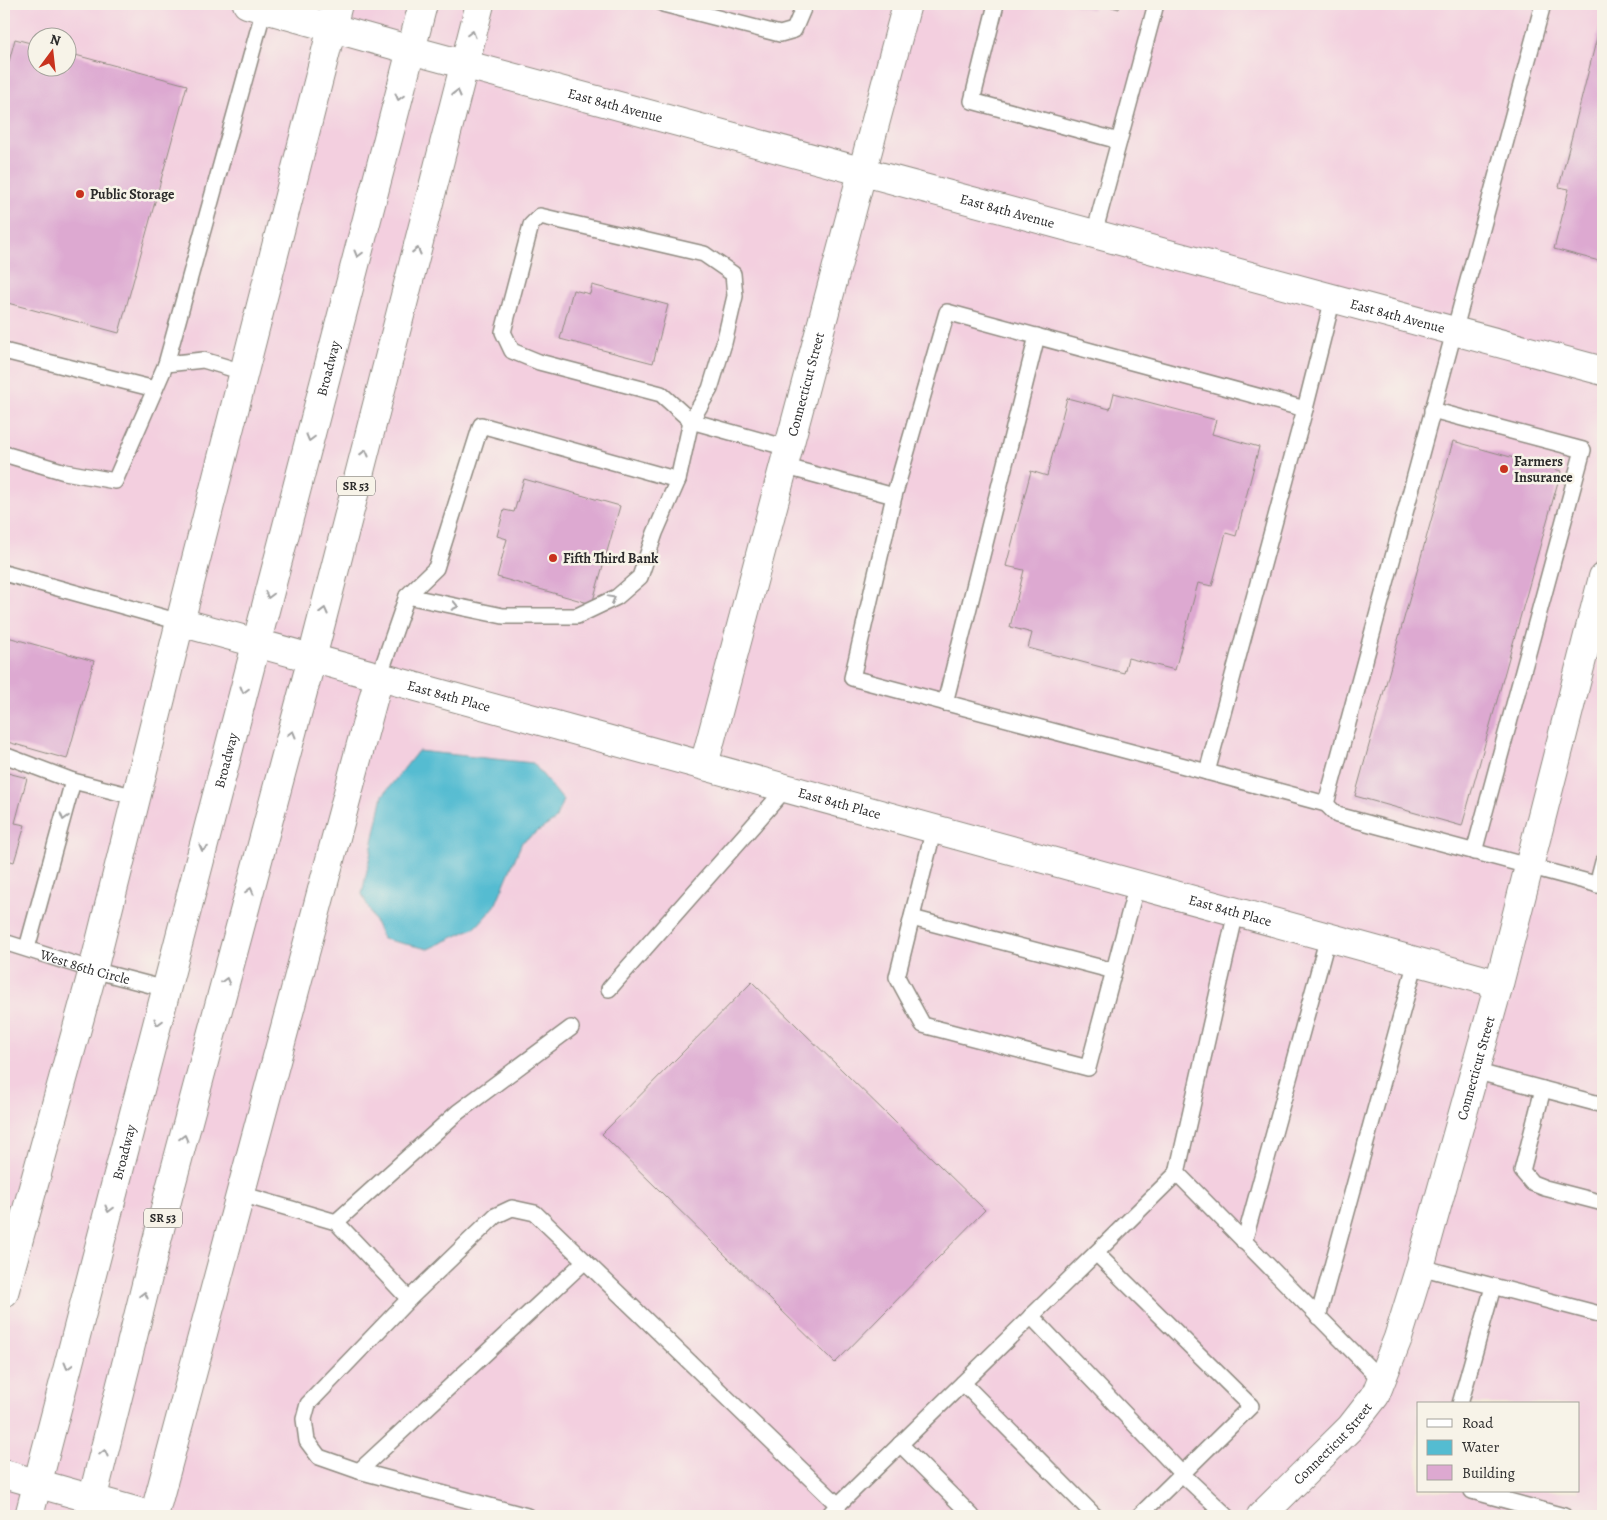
<svg xmlns="http://www.w3.org/2000/svg" width="1607" height="1520" font-family="Alegreya,serif">
<style>
.built{fill:#f3cfdf;fill-rule:evenodd}
.water{fill:#54bcd1;stroke:#40747e}
.building{fill:#dda9d1}
.lines{fill:none;stroke-linecap:round;stroke-linejoin:round}
.service-casing{stroke:#8f8a80;stroke-width:18}
.minor-casing{stroke:#8f8a80;stroke-width:30}
.primary-casing{stroke:#8f8a80;stroke-width:30}
.service{stroke:#fff;stroke-width:15}
.minor{stroke:#fff;stroke-width:28}
.primary{stroke:#fff;stroke-width:28}
.oneway{stroke:#a0a0a0}
.poi-dot{fill:#c8321e;stroke:#f7f3e8;stroke-width:2}
.labels{text-anchor:middle;dominant-baseline:central;stroke-width:5;stroke-linejoin:round;paint-order:stroke}
.shield{fill:#f7f3e8;stroke:#686764;stroke-width:1}
.shield-label{font-size:12px;font-weight:bold;fill:#2b2b2b}
.street-label{font-size:14px;fill:#2b2b2b;stroke:#f7f3e8}
.poi-label{font-size:14px;font-weight:bold;fill:#2b2b2b;stroke:#f7f3e8;text-anchor:start}
</style>
<rect width="100%" height="100%" fill="#f7f3e8"/>
<filter id="ink" filterUnits="userSpaceOnUse"><feTurbulence type="fractalNoise" baseFrequency=".02" numOctaves="2"/><feDisplacementMap in="SourceGraphic" scale="10" xChannelSelector="R" yChannelSelector="G"/><feConvolveMatrix kernelMatrix="1 2 1 2 8 2 1 2 1" color-interpolation-filters="sRGB"/></filter>
<filter id="wash" filterUnits="userSpaceOnUse"><feTurbulence type="fractalNoise" baseFrequency=".0096" numOctaves="4" result="noise"/><feDisplacementMap in="SourceGraphic" scale="20" xChannelSelector="R" yChannelSelector="G"/><feGaussianBlur stdDeviation="1.12" result="paint"/><feColorMatrix in="noise" values="0 0 0 0 0 0 0 0 0 0 0 0 0 0 0 0 0 1.4 0 .05"/><feComposite in="paint" operator="in"/></filter>
<g filter="url(#wash)">
<rect width="100%" height="100%" fill="#f3e9d4"/>
<path class="built" d="M4,4h1599v1512h-1599zM38,38h30v30h-30zM1418,1404h160v87h-160z"/>
<polygon class="water" points="418,751 533,763 563,800 555,820 522,842 495,906 476,927 428,949 383,939 362,894 383,795"/>
<g id="blocks">
<g class="building">
<polygon points="1072,4 1095,4 1093,10"/>
<polygon points="1101,4 1120,4 1119,9"/>
<polygon points="1603,14 1603,262 1554,249 1569,189 1559,187"/>
<polygon points="15,39 38,45 38,68 68,68 68,53 187,85 119,333 4,302 4,80"/>
<polygon points="592,285 668,305 653,363 560,339 573,290 590,294"/>
<polygon points="1114,393 1216,420 1212,434 1259,447 1236,536 1226,533 1212,586 1198,583 1175,670 1128,658 1124,673 1028,648 1032,633 1010,627 1024,570 1006,566 1031,471 1047,476 1067,398 1110,409"/>
<polygon points="1453,441 1561,471 1462,826 1355,796"/>
<polygon points="524,479 620,506 592,604 497,577 507,539 497,536 504,510 514,512"/>
<polygon points="4,636 94,661 67,759 4,741"/>
<polygon points="4,772 27,778 15,823 25,825 14,862 4,859"/>
<polygon points="752,982 985,1210 835,1363 602,1134"/>
</g>
</g>
</g>
<g filter="url(#ink)">
<use href="#blocks" fill-opacity="0" stroke="#8f8a80" stroke-width="1"/>
<g class="lines">
<g class="service-casing">
<g id="service">
<polyline points="663,4 780,34 794,30 805,4"/>
<polyline points="996,4 972,101 1119,141"/>
<polygon points="540,216 704,254 733,274 735,296 724,343 710,389 691,421 661,394 539,362 512,351 503,332 531,225"/>
<polyline points="1094,234 1156,4"/>
<polyline points="4,351 155,389"/>
<polyline points="166,364 264,9"/>
<polyline points="1432,410 1583,450 1474,852"/>
<polyline points="4,454 65,472 115,481 166,364 203,360 243,372"/>
<polyline points="783,466 894,496 947,312 1305,409 1333,298"/>
<polyline points="894,496 852,678 1207,772 1305,409"/>
<polyline points="4,573 180,622"/>
<polyline points="407,596 503,616 577,616 617,597 640,577 655,533 678,480"/>
<polyline points="379,677 407,596 436,568 481,425 678,480 691,421 788,448"/>
<polyline points="945,703 1037,336"/>
<polyline points="4,755 73,781"/>
<polyline points="1207,772 1326,804 1543,4"/>
<polyline points="1326,804 1337,815 1603,886"/>
<polyline points="934,828 897,977 923,1025 1088,1068 1137,884"/>
<polyline points="1597,885 1603,862"/>
<polyline points="912,918 1114,971"/>
<path id="s1" d="M4,942l89,28 73,19"/>
<polyline points="27,948 73,781 136,797"/>
<polyline points="609,989 787,787"/>
<polyline points="1474,1071 1603,1105"/>
<polyline points="1543,1089 1522,1171 1532,1183 1545,1188 1603,1203"/>
<polyline points="1177,1173 1236,912"/>
<polyline points="241,1194 336,1222 409,1299 308,1404 304,1419 307,1441 319,1457 359,1471 527,1516"/>
<polyline points="4,1222 21,1226"/>
<polyline points="336,1222 458,1112 571,1028"/>
<polyline points="1244,1242 1328,937"/>
<polyline points="1420,1267 1603,1315"/>
<polyline points="409,1299 495,1216 512,1208 535,1213 838,1505 828,1516"/>
<polyline points="1031,1316 1182,1474 1227,1516"/>
<polyline points="1318,1317 1416,961"/>
<polyline points="963,1383 1095,1516"/>
<polyline points="1460,1404 1493,1287"/>
<polyline points="900,1444 972,1516"/>
<polyline points="359,1471 585,1261"/>
<polyline points="1472,1491 1564,1516"/>
<polyline points="838,1505 1096,1253"/>
<polyline points="1139,1516 1251,1406 1096,1253 1177,1173 1381,1380"/>
</g>
</g>
<g class="minor-casing">
<g id="minor">
<path id="s2" d="M247,4l164,46 1192,321"/>
<path id="s3" d="M180,622l1319,362"/>
<path id="s4" d="M704,765l203,-761"/>
<polyline points="4,1293 93,970 180,622 338,4"/>
<polyline points="4,1474 153,1516"/>
<polyline points="154,1516 379,677"/>
<path id="s5" d="M1261,1516l89,-88 25,-32 23,-58 22,-71 79,-283 104,-407"/>
</g>
</g>
<g class="primary-casing">
<g id="primary">
<path id="s6" d="M29,1516l394,-1512"/>
<polyline points="88,1516 171,1185 312,658 480,4"/>
</g>
</g>
<use href="#service" class="service"/>
<use href="#minor" class="minor"/>
<use href="#primary" class="primary"/>
</g>
<defs><path id="oneway-chevron" d="M-2-3.5L2.5 0L-2 3.5" fill="none" stroke-width="1.6" stroke-linecap="round" stroke-linejoin="round" transform="scale(1.25)"/></defs>
<g class="oneway">
<use href="#oneway-chevron" transform="translate(472 34) rotate(-75)"/>
<use href="#oneway-chevron" transform="translate(457 93) rotate(-76)"/>
<use href="#oneway-chevron" transform="translate(399 97) rotate(105)"/>
<use href="#oneway-chevron" transform="translate(417 251) rotate(-76)"/>
<use href="#oneway-chevron" transform="translate(358 254) rotate(105)"/>
<use href="#oneway-chevron" transform="translate(310 438) rotate(105)"/>
<use href="#oneway-chevron" transform="translate(365 453) rotate(-76)"/>
<use href="#oneway-chevron" transform="translate(269 595) rotate(105)"/>
<use href="#oneway-chevron" transform="translate(612 599) rotate(-29)"/>
<use href="#oneway-chevron" transform="translate(455 606) rotate(12)"/>
<use href="#oneway-chevron" transform="translate(324 611) rotate(-76)"/>
<use href="#oneway-chevron" transform="translate(244 690) rotate(105)"/>
<use href="#oneway-chevron" transform="translate(292 734) rotate(-75)"/>
<use href="#oneway-chevron" transform="translate(64 817) rotate(106)"/>
<use href="#oneway-chevron" transform="translate(203 848) rotate(105)"/>
<use href="#oneway-chevron" transform="translate(250 891) rotate(-75)"/>
<use href="#oneway-chevron" transform="translate(226 981) rotate(-75)"/>
<use href="#oneway-chevron" transform="translate(158 1022) rotate(105)"/>
<use href="#oneway-chevron" transform="translate(184 1138) rotate(-75)"/>
<use href="#oneway-chevron" transform="translate(109 1209) rotate(105)"/>
<use href="#oneway-chevron" transform="translate(144 1295) rotate(-76)"/>
<use href="#oneway-chevron" transform="translate(68 1366) rotate(105)"/>
<use href="#oneway-chevron" transform="translate(104 1453) rotate(-76)"/>
</g>
</g>
<g class="poi-dot">
<circle cx="80" cy="194" r="5"/>
<circle cx="1504" cy="469" r="5"/>
<circle cx="553" cy="558" r="5"/>
</g>
<g class="labels">
<g class="shield">
<rect x="337" y="476.5" width="38" height="19" rx="4"/>
<rect x="144" y="1208.5" width="38" height="19" rx="4"/>
</g>
<g class="shield-label">
<text x="356" y="486">SR 53</text>
<text x="163" y="1218">SR 53</text>
</g>
<g class="street-label">
<text stroke="none"><textPath href="#s2" startOffset="382">East 84th Avenue</textPath></text>
<text stroke="none"><textPath href="#s2" startOffset="788">East 84th Avenue</textPath></text>
<text stroke="none"><textPath href="#s2" startOffset="1192">East 84th Avenue</textPath></text>
<text stroke="none"><textPath href="#s6" startOffset="1186">Broadway</textPath></text>
<text stroke="none"><textPath href="#s4" startOffset="394">Connecticut Street</textPath></text>
<text stroke="none"><textPath href="#s3" startOffset="279">East 84th Place</textPath></text>
<text stroke="none"><textPath href="#s6" startOffset="781">Broadway</textPath></text>
<text stroke="none"><textPath href="#s3" startOffset="684">East 84th Place</textPath></text>
<text stroke="none"><textPath href="#s3" startOffset="1089">East 84th Place</textPath></text>
<text stroke="none"><textPath href="#s1" startOffset="85">West 86th Circle</textPath></text>
<text stroke="none"><textPath href="#s5" startOffset="509">Connecticut Street</textPath></text>
<text stroke="none"><textPath href="#s6" startOffset="376">Broadway</textPath></text>
<text stroke="none"><textPath href="#s5" startOffset="102">Connecticut Street</textPath></text>
</g>
<g class="poi-label">
<text x="90" y="194">Public Storage</text>
<text x="1514" y="461">Farmers<tspan x="1514" dy="16">Insurance</tspan></text>
<text x="563" y="558">Fifth Third Bank</text>
</g>
</g>
<rect width="1607" height="1520" fill="none" stroke="#f7f3e8" stroke-width="20"/>
<rect x="1417" y="1402" width="162" height="90" fill="#f7f3e8" stroke="#a5a39c"/>
<rect x="1427" y="1419" width="25" height="8" fill="#ffffff" stroke="#a5a39c"/>
<text x="1462" y="1428" font-size="15" fill="#2b2b2b">Road</text>
<rect x="1427" y="1440" width="25" height="15" fill="#54bcd1" stroke="#a5a39c"/>
<text x="1462" y="1452" font-size="15" fill="#2b2b2b">Water</text>
<rect x="1427" y="1465" width="25" height="15" fill="#dda9d1" stroke="#a5a39c"/>
<text x="1462" y="1478" font-size="15" fill="#2b2b2b">Building</text>
<g transform="translate(52 52) rotate(15)"><circle r="24" fill="#f7f3e8" stroke="#a5a39c"/>
<path d="M0-4L9 19L0 12L-9 19Z" fill="#c8321e"/>
<text y="-8" font-size="14" font-weight="bold" text-anchor="middle" fill="#2b2b2b">N</text>
</g>
</svg>
